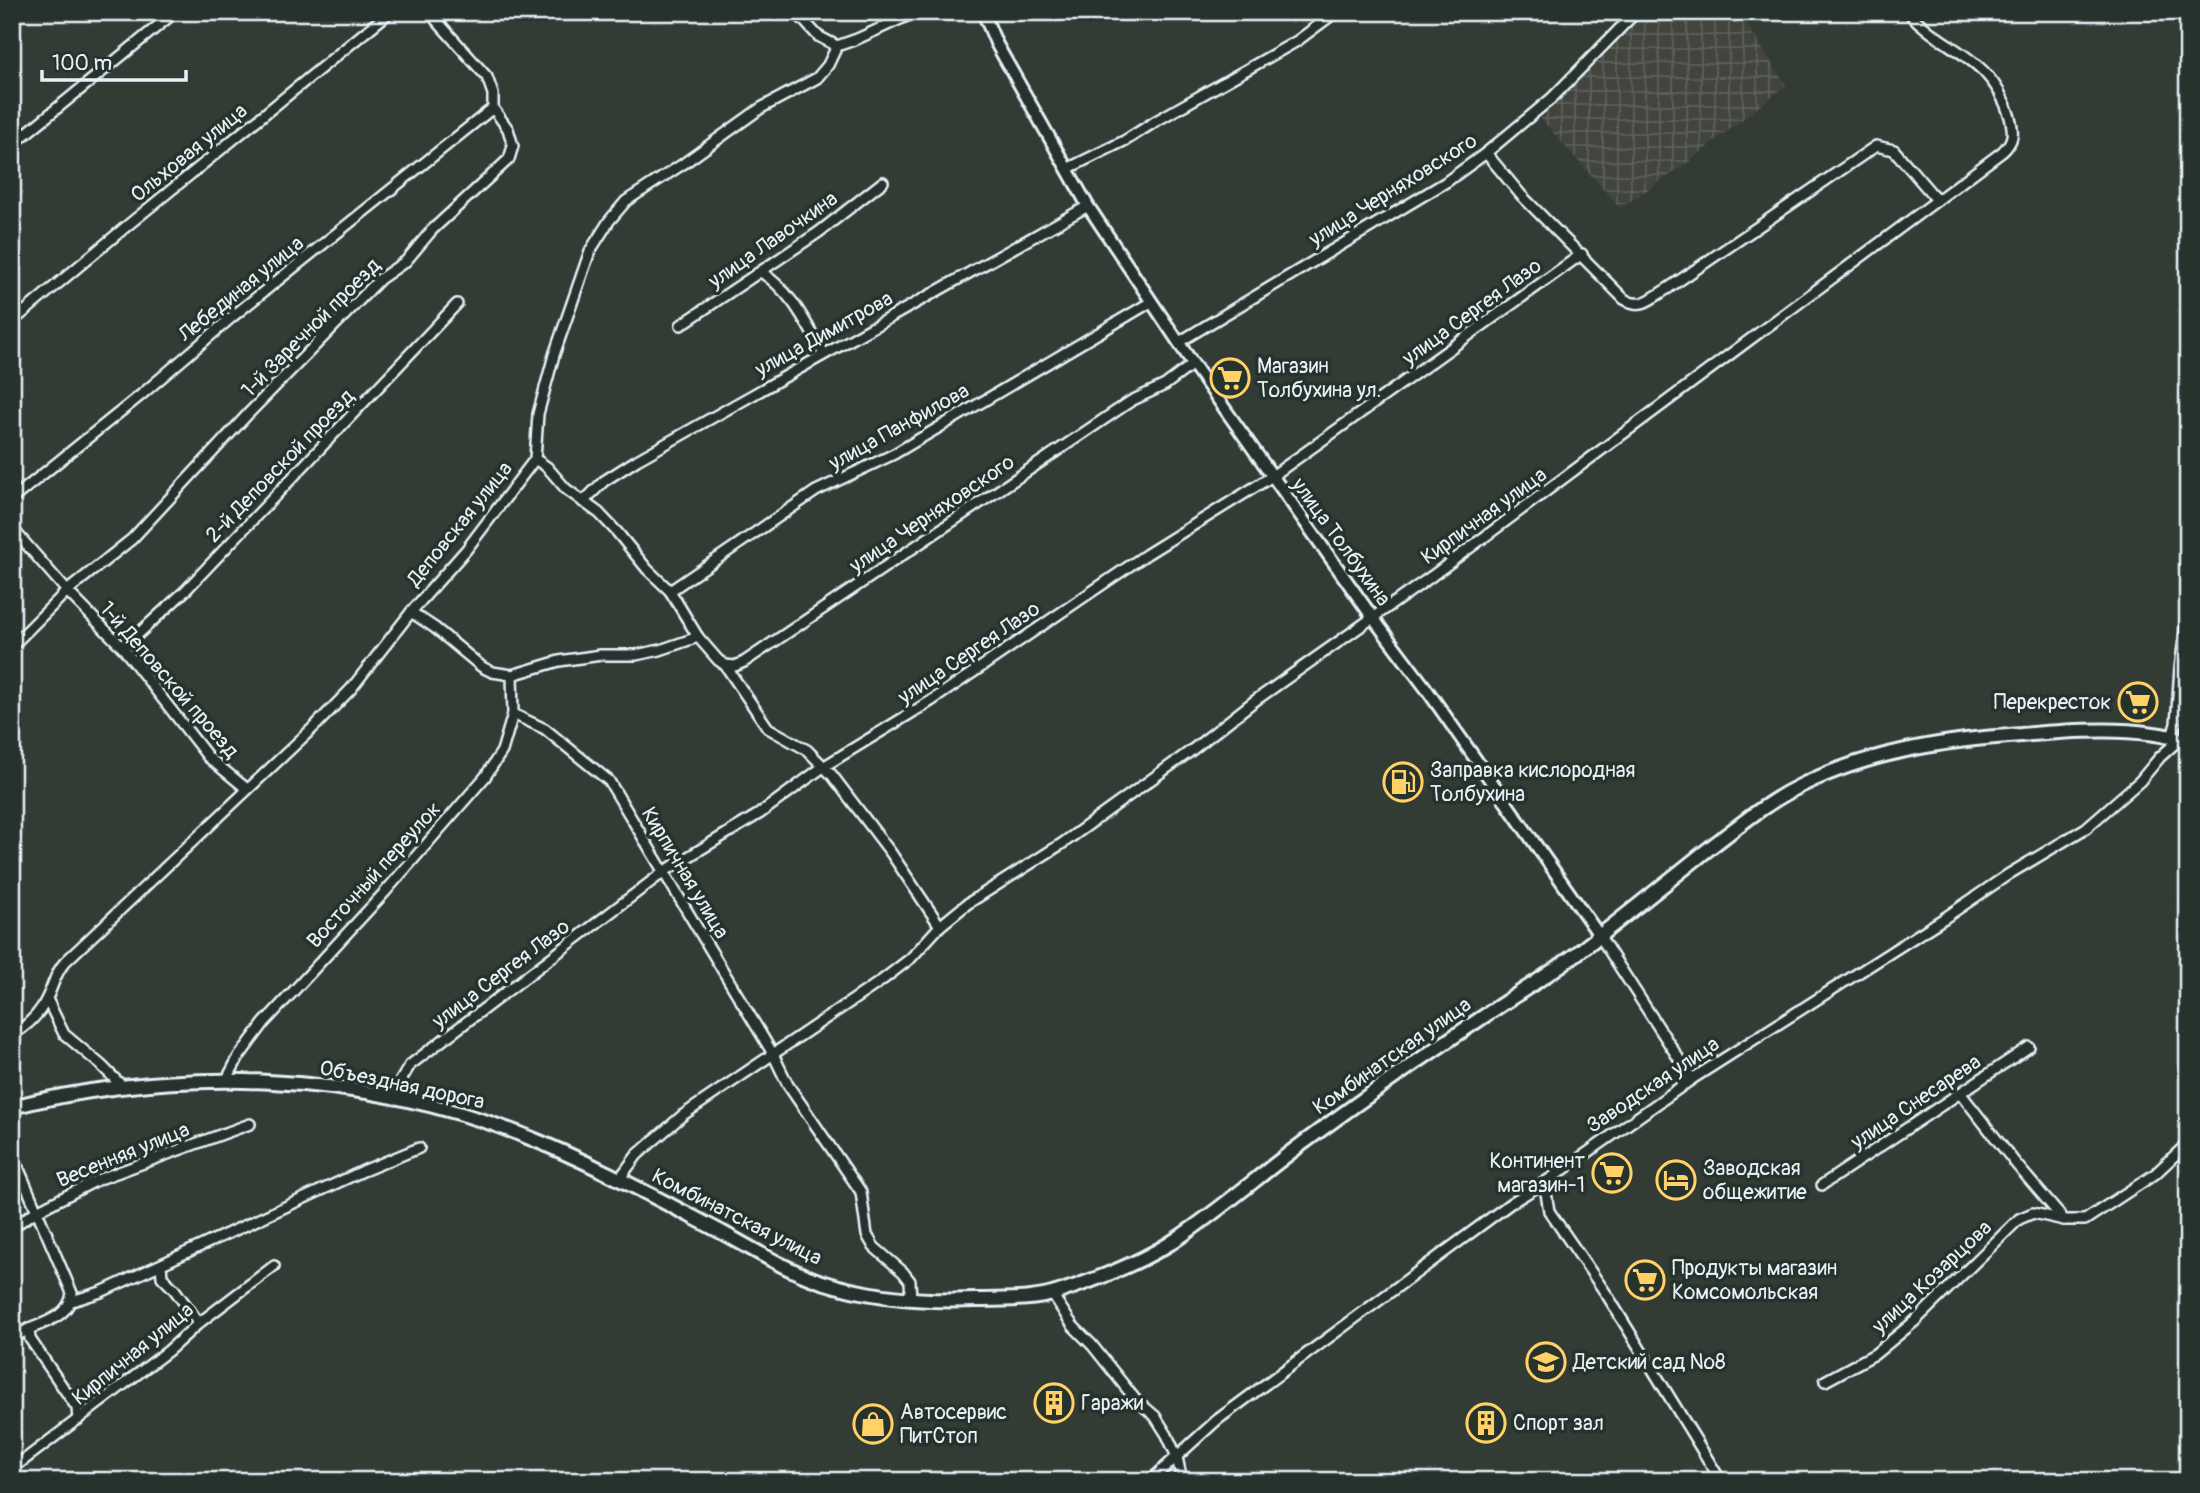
<svg xmlns="http://www.w3.org/2000/svg" width="2200" height="1493" font-family="Pangolin,sans-serif">
<style>
.industrial{fill:url(#industrial-grid)}
.lines{fill:none;stroke-linecap:round;stroke-linejoin:round}
.minor-casing{stroke:#e8f1f8;stroke-width:14}
.tertiary-casing{stroke:#e8f1f8;stroke-width:16}
.secondary-casing{stroke:#e8f1f8;stroke-width:18}
.minor{stroke:#26332d;stroke-width:9}
.tertiary{stroke:#26332d;stroke-width:10}
.secondary{stroke:#26332d;stroke-width:12}
.labels{text-anchor:middle;dominant-baseline:central;stroke-width:7;stroke-linejoin:round;paint-order:stroke}
.street-label{font-size:21px;fill:#e8f1f8;stroke:#26332d}
.poi-label{font-size:21px;fill:#e8f1f8;stroke:#26332d;text-anchor:start}
</style>
<defs>
<pattern id="industrial-grid" width="8" height="8" patternUnits="userSpaceOnUse" patternTransform="scale(1.75)"><rect width="8" height="8" fill="#42443e"/><path d="M0 4h8M4 0v8" fill="none" stroke="#5d5f5b"/></pattern>
</defs>
<rect width="100%" height="100%" fill="#333b35"/>
<filter id="ink" filterUnits="userSpaceOnUse"><feTurbulence type="fractalNoise" baseFrequency=".0143" numOctaves="2"/><feDisplacementMap in="SourceGraphic" scale="14" xChannelSelector="R" yChannelSelector="G"/><feConvolveMatrix kernelMatrix="1 2 1 2 8 2 1 2 1" color-interpolation-filters="sRGB"/></filter>
<g filter="url(#ink)">
<polygon class="industrial" points="1644,12 1739,12 1786,85 1682,167 1620,208 1541,119"/>
<g class="lines">
<g class="minor-casing">
<g id="minor">
<polyline points="796,12 818,36 837,46"/>
<polyline points="12,145 175,12"/>
<path d="M1486,153l35,42 103,104c18,11 27,-1 43,-10l209,-143 18,4 43,50"/>
<polyline points="1067,169 1126,140 1156,121 1297,41 1336,12"/>
<path d="M761,272c32,21 44,50 63,82"/>
<polyline points="12,322 128,225 390,12"/>
<polyline points="681,325 819,232 883,182"/>
<polyline points="1179,342 1446,182 1486,153 1552,98 1636,12"/>
<polyline points="535,459 547,467 566,489 599,513 617,532 647,569 670,591 698,637 718,660 725,665 768,728 807,750 832,775 891,853 940,926"/>
<polyline points="12,499 141,395 232,317 493,108"/>
<polyline points="583,502 604,481 637,460 1088,206"/>
<polyline points="12,528 67,591 123,648 208,757 247,789"/>
<polyline points="670,591 816,491 894,454 1151,302"/>
<polyline points="411,612 435,628 482,667 492,672 512,675 513,714"/>
<polyline points="12,646 67,591 132,539 248,414 380,279 406,261 432,230 509,159 513,146 508,129 493,108 493,94 487,77 429,12"/>
<polyline points="123,648 185,591 457,304"/>
<polyline points="725,665 735,666 744,662 1131,401 1165,385 1193,364"/>
<polyline points="512,675 559,661 601,655 636,655 660,650 698,637"/>
<polyline points="2172,736 2176,724 2180,668 2188,610"/>
<polyline points="1599,935 1692,1079"/>
<polyline points="47,999 64,1034 101,1065 124,1088"/>
<path d="M12,1035c15,-9 28,-21 35,-37 7,-14 8,-25 18,-36l251,-237 35,-36 60,-77 55,-62 69,-91 3,-45 16,-59 36,-104 19,-30 17,-20 57,-37 78,-56 56,-30 11,-13 9,-19 20,-7 59,-27"/>
<polyline points="226,1081 238,1058 264,1023 385,892 485,777 502,751 513,714 545,729 609,781 773,1054 788,1085 861,1192 867,1235 874,1247 903,1272 910,1281 911,1300"/>
<polyline points="1961,1094 2016,1164 2064,1220"/>
<polyline points="394,1099 401,1080 410,1065 665,871 759,814 823,767 931,701 1147,554 1271,477 1582,254"/>
<path d="M12,1153l60,140c-2,22 -25,29 -43,36l1,10 47,69 1,12"/>
<polyline points="1553,1177 1546,1193 1549,1211 1607,1295 1721,1481"/>
<path d="M620,1178l17,-23 46,-40 198,-134 30,-23 29,-32 27,-22 96,-61 129,-93 61,-48 179,-126 570,-424c12,-11 12,-19 8,-35 -19,-62 -64,-64 -102,-105"/>
<polyline points="1822,1185 2029,1047"/>
<polyline points="12,1227 37,1211 97,1180 250,1124"/>
<polyline points="161,1265 162,1277 174,1289 199,1323"/>
<polyline points="1052,1294 1073,1326 1092,1345 1135,1399 1155,1416 1167,1435 1177,1457 1182,1481"/>
<polyline points="72,1301 101,1292 363,1171 419,1148"/>
<polyline points="12,1338 29,1329"/>
<polyline points="1825,1381 1875,1354 1915,1321 2019,1219 2033,1213 2064,1220 2085,1220 2155,1174 2188,1143"/>
<polyline points="12,1469 168,1351 199,1323 274,1266"/>
<polyline points="1150,1481 1217,1420 1511,1203 1553,1177 1692,1079 1946,917 2009,874 2086,828 2140,781 2160,757 2180,739"/>
</g>
</g>
<g class="tertiary-casing">
<polyline id="tertiary" points="983,12 996,43 1088,206 1193,364 1373,618 1425,687 1599,935"/>
</g>
<g class="secondary-casing">
<path id="secondary" d="M12,1107c164,-41 350,-35 508,27 71,28 138,65 205,100 31,17 63,37 97,48 50,16 102,20 154,18 28,-1 56,1 83,-8 38,-13 76,-27 110,-48 47,-30 89,-68 134,-101 58,-43 117,-84 177,-124 33,-23 68,-43 100,-68 44,-34 87,-69 131,-104 29,-22 56,-45 89,-61 68,-34 145,-46 221,-51 53,-5 116,-9 167,6"/>
</g>
<use href="#minor" class="minor"/>
<use href="#tertiary" class="tertiary"/>
<use href="#secondary" class="secondary"/>
</g>
</g>
<defs>
<g id="supermarket-ring" transform="scale(2.0125)"><circle r="9.5" fill="#26332d" stroke="#ffd166" stroke-width="1.5"/><path d="M-6-5.5h2.5l.6 2H6L4.5 2H-2.5L-4.4-4H-6ZM-1.5 3.2a1.3 1.3 0 1 0 .1 0ZM3 3.2a1.3 1.3 0 1 0 .1 0Z" fill="#ffd166"/></g>
<g id="fuel-ring" transform="scale(2.0125)"><circle r="9.5" fill="#26332d" stroke="#ffd166" stroke-width="1.5"/><path d="M-5.5-6h7V0h2V4h1.3V-2.5L3-4.5l.8-.8L6-3V5H2.5V1h-1V6h-7ZM-4.2-4.7v3.2H.2V-4.7Z" fill="#ffd166"/></g>
<g id="hotel-ring" transform="scale(2.0125)"><circle r="9.5" fill="#26332d" stroke="#ffd166" stroke-width="1.5"/><path d="M-6-4.5h1.5V1H6V5H4.5V3h-9V5H-6ZM-4 0a1.8 1.8 0 1 1 3.6 0ZM.5 0V-2.5h3Q6-2.5 6 0Z" fill="#ffd166"/></g>
<g id="school-ring" transform="scale(2.0125)"><circle r="9.5" fill="#26332d" stroke="#ffd166" stroke-width="1.5"/><path d="M0-5L7-2L0 1L-7-2ZM-4 1L0 2.5L4 1V4Q0 6-4 4Z" fill="#ffd166"/></g>
<g id="building-ring" transform="scale(2.0125)"><circle r="9.5" fill="#26332d" stroke="#ffd166" stroke-width="1.5"/><path d="M-4-6H4V6H1V3H-1V6H-4ZM-2.5-4.3h1.7v1.8h-1.7ZM.8-4.3h1.7v1.8H.8ZM-2.5-1h1.7V.8h-1.7ZM.8-1h1.7V.8H.8Z" fill="#ffd166"/></g>
<g id="shop-ring" transform="scale(2.0125)"><circle r="9.5" fill="#26332d" stroke="#ffd166" stroke-width="1.5"/><path d="M-5-2.5h2.3a2.7 3.5 0 0 1 5.4 0H5L5.5 6h-11ZM-1.5-2.5h3a1.5 2.3 0 0 0-3 0Z" fill="#ffd166"/></g>
</defs>
<g fill-rule="evenodd">
<use href="#supermarket-ring" x="1230" y="378"/>
<use href="#supermarket-ring" x="2138" y="702"/>
<use href="#fuel-ring" x="1403" y="782"/>
<use href="#supermarket-ring" x="1612" y="1173"/>
<use href="#hotel-ring" x="1676" y="1180"/>
<use href="#supermarket-ring" x="1645" y="1280"/>
<use href="#school-ring" x="1546" y="1362"/>
<use href="#building-ring" x="1054" y="1403"/>
<use href="#building-ring" x="1486" y="1423"/>
<use href="#shop-ring" x="873" y="1424"/>
</g>
<g class="labels">
<g class="street-label">
<text transform="translate(189 153) rotate(-39)">Ольховая улица</text>
<text transform="translate(1393 190) rotate(-32)">улица Черняховского</text>
<text transform="translate(773 240) rotate(-35)">улица Лавочкина</text>
<text transform="translate(241 289) rotate(-39)">Лебединая улица</text>
<text transform="translate(1472 312) rotate(-36)">улица Сергея Лазо</text>
<text transform="translate(311 328) rotate(-45)">1-й Заречной проезд</text>
<text transform="translate(824 334) rotate(-29)">улица Димитрова</text>
<text transform="translate(899 427) rotate(-29)">улица Панфилова</text>
<text transform="translate(280 466) rotate(-46)">2-й Деповской проезд</text>
<text transform="translate(932 514) rotate(-34)">улица Черняховского</text>
<text transform="translate(1484 516) rotate(-36)">Кирпичная улица</text>
<text transform="translate(460 524) rotate(-51)">Деповская улица</text>
<text transform="translate(1341 542) rotate(54)">улица Толбухина</text>
<text transform="translate(969 653) rotate(-34)">улица Сергея Лазо</text>
<text transform="translate(169 680) rotate(49)">1-й Деповской проезд</text>
<text transform="translate(685 873) rotate(59)">Кирпичная улица</text>
<text transform="translate(374 875) rotate(-48)">Восточный переулок</text>
<text transform="translate(501 974) rotate(-37)">улица Сергея Лазо</text>
<text transform="translate(1392 1056) rotate(-35)">Комбинатская улица</text>
<text transform="translate(402 1085) rotate(12)">Объездная дорога</text>
<text transform="translate(1653 1085) rotate(-34)">Заводская улица</text>
<text transform="translate(1916 1102) rotate(-34)">улица Снесарева</text>
<text transform="translate(123 1155) rotate(-22)">Весенняя улица</text>
<text transform="translate(737 1217) rotate(27)">Комбинатская улица</text>
<text transform="translate(1932 1277) rotate(-43)">улица Козарцова</text>
<text transform="translate(133 1354) rotate(-39)">Кирпичная улица</text>
</g>
<g class="poi-label">
<text x="1257" y="366">Магазин<tspan x="1257" dy="24">Толбухина ул.</tspan></text>
<text x="2111" y="702" text-anchor="end">Перекресток</text>
<text x="1430" y="770">Заправка кислородная<tspan x="1430" dy="24">Толбухина</tspan></text>
<text x="1585" y="1161" text-anchor="end">Континент<tspan x="1585" dy="24">магазин-1</tspan></text>
<text x="1703" y="1168">Заводская<tspan x="1703" dy="24">общежитие</tspan></text>
<text x="1672" y="1268">Продукты магазин<tspan x="1672" dy="24">Комсомольская</tspan></text>
<text x="1573" y="1362">Детский сад №8</text>
<text x="1081" y="1403">Гаражи</text>
<text x="900" y="1412">Автосервис<tspan x="900" dy="24">ПитСтоп</tspan></text>
<text x="1513" y="1423">Спорт зал</text>
</g>
</g>
<rect width="2200" height="1493" fill="none" stroke="#26332d" stroke-width="42"/>
<rect x="21" y="21" width="2158" height="1451" fill="none" stroke="#e8f1f8" stroke-width="2.5" filter="url(#ink)"/>
<path d="M42 70v10h144v-10" fill="none" stroke="#e8f1f8" stroke-width="3.5"/>
<text x="52" y="70" font-size="21" fill="#e8f1f8" stroke="#26332d" stroke-width="5" paint-order="stroke">100 m</text>
</svg>
